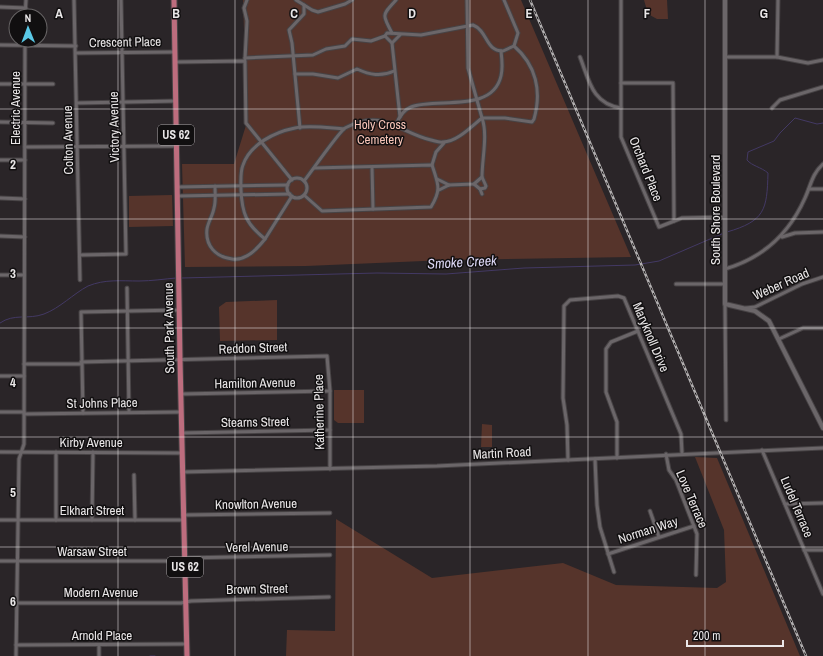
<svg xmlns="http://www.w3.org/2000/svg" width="823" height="656" font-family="'Archivo Narrow',sans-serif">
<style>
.green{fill:#56342b}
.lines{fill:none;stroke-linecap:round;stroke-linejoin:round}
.stream{stroke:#433964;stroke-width:1}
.minor-casing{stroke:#474345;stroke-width:5}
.tertiary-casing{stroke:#474345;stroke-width:6}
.primary-casing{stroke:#474345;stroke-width:7}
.minor{stroke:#6b6669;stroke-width:3}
.tertiary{stroke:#6b6669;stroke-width:4}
.primary{stroke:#bd6d7e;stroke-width:5}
.rail-casing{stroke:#b3b0b1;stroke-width:2.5}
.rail{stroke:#110f10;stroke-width:1;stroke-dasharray:3;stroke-linecap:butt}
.grid{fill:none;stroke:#eae7e8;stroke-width:1;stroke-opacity:0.55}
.labels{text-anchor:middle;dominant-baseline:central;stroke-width:3;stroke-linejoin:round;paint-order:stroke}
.shield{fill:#110f10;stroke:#a9a6a7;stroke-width:1}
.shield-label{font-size:12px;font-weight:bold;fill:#eae7e8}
.street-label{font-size:13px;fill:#eae7e8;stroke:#110f10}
.park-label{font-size:13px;fill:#f8c5b8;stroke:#110f10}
.water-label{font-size:14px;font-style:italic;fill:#ddd8f6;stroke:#110f10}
.grid-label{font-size:13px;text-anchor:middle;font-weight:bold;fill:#eae7e8;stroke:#110f10;stroke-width:3;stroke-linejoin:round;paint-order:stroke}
</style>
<rect width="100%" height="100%" fill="#2a2528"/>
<g class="green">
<polygon points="243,0 521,0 631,257 447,260 306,266 185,267 182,164 234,164 247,122"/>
<polygon points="644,0 667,0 668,19 657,19 648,14"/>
<polygon points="172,195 173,226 129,227 129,196"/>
<polygon points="277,300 277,340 220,341 219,307 226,302"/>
<polygon points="334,390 364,390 364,423 338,423 334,420"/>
<polygon points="482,424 492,425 492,447 481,447"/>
<polygon points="695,457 717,458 800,656 286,656 287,630 335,631 336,519 432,578 563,563 616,585 717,588 726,582 724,530"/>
</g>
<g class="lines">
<g class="stream">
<path d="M727,232c38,-11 40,-22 41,-59 -7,-6 -16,-7 -21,-13l1,-8 26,-11 6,-8 15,-15 22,6 6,-1"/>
<polyline points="182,278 377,273 446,274 524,268 635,265 659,261 724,233"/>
<path d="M0,323c14,-10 28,-3 44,-9 16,-6 29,-20 44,-28 17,-7 33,-5 51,-5 13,0 25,-2 37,-3"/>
<polyline points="150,656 155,656"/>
</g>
<g class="minor-casing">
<g id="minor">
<polyline points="74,0 80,280"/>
<polyline points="296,0 312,10 318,12 345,4 352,0"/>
<polyline points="621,0 621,137 659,227 682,218 725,217"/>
<polyline points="0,7 26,8"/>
<polyline points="25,16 26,0"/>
<path d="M392,33c-11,-20 -9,-18 4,-33"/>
<path d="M400,35l-8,8 -7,-7 2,-3 34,2 52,-10c15,6 12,26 30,26l11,-5"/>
<polyline points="392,43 400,117"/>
<polyline points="0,45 76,46"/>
<polyline points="76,53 175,52"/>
<path d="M580,57c9,23 12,47 41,51"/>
<polyline points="725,57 777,57 808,63 823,60"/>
<polyline points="777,57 778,0"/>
<polyline points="245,58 313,55 326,49 345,46 352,39 371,41 385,36"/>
<polyline points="245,59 247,21 244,8 247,0"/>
<polyline points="175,62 245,61 246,123 292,180"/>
<path d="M295,74h18l25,4 19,-9c13,6 24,8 37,2"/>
<polyline points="621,83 673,83 674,221"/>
<polyline points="0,84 53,84"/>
<polyline points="77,103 176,101"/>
<polyline points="772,108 780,100 823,87"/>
<polyline points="0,122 53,123"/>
<path d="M396,125c3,-8 7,-15 15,-18 25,-10 81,7 90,-31 2,-8 1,-17 0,-25"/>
<polyline points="300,128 292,43 289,30 304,14 304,5"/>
<polyline points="25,147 177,146"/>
<polyline points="0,160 25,160"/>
<polyline points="432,165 436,152 444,143"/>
<polyline points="372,167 373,209"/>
<circle cx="297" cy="188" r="10"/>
<path d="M437,179l12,6 25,-1 8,-7c0,-19 6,-42 0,-59h23l27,4 2,-3c8,-28 2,-54 -20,-73l4,-13 -14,-33"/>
<path d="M304,181c7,-9 35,-49 41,-53 38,-20 53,4 86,12 4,1 9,3 12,2 14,0 29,-16 39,-24l-14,-50 -1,-68"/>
<polyline points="474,184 480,189 482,194"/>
<path d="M215,186c0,8 1,15 -1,22 -1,7 -6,14 -7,21 -2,17 9,28 25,30 14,2 25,-10 33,-20"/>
<polyline points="178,187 288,185"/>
<polyline points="480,189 485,188 486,186 482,177"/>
<polyline points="809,189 823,189"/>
<polyline points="439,190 449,185"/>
<path d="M304,195l18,16 109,-4c11,-18 7,-23 1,-42l-118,3"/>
<polyline points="178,196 290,194"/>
<path d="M292,196l-27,43c-19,-15 -23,-26 -24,-49 0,-8 -1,-18 2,-25 7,-21 32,-33 52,-37 15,-3 34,0 49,1"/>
<polyline points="0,198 25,199"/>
<polyline points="0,236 25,237"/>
<polyline points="782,237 795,233 823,232"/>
<polyline points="80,255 126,254 121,0"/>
<path d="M725,269c38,-11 64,-35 80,-71 6,-13 7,-24 18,-34"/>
<polyline points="0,275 24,275"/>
<polyline points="676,284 725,284"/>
<polyline points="127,288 129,412"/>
<polyline points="725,304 726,420"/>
<polyline points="746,308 755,307 802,284 823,277"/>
<polyline points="779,339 803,328 823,328"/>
<polyline points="81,362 327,356 330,391 330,469"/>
<polyline points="24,364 81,364"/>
<polyline points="0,376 24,376"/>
<polyline points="181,394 330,391"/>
<polyline points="0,412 24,412"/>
<polyline points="83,413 81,312 179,310"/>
<polyline points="24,414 181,412"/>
<polyline points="181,433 330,430"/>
<polyline points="762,450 823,594"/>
<polyline points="0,452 182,453"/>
<polyline points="666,454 669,470 676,480 697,534 696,575"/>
<polyline points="617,458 617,422 606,392 606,349 611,342 638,331"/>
<polyline points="595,459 597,505 600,527 614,572"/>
<polyline points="568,460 567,425 563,398 564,306 570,300 618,296 624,298 681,434 682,453"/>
<polyline points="182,472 437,466 823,448"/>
<polyline points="134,475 135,520"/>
<polyline points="785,504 823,503"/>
<polyline points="650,511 659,537"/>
<polyline points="183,515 330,513"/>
<polyline points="0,520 183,520"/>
<polyline points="56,520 56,452"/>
<polyline points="92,520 93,452"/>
<polyline points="804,550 823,550"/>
<polyline points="608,554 694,526"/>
<polyline points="184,558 330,555"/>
<polyline points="0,561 185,561"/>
<polyline points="16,603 181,603 191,601 329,597"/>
<polyline points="16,645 186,644"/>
<polyline points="99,645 99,656"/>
<polyline points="16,656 19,459 24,444 25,40"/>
</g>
</g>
<g class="tertiary-casing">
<polyline id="tertiary" points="725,0 725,304 755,311 769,321 823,428"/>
</g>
<g class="primary-casing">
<polyline id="primary" points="174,0 180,360 187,656"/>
</g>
<use href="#minor" class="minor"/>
<use href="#tertiary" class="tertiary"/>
<use href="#primary" class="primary"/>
<g class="rail-casing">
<polyline id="rail" points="530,0 806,656"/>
</g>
<use href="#rail" class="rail"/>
</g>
<path class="grid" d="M118,0v656M235,0v656M353,0v656M470,0v656M588,0v656M705,0v656M0,109h823M0,219h823M0,328h823M0,437h823M0,547h823"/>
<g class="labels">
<g class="shield">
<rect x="158" y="125" width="36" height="20" rx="3"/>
<rect x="167" y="557" width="36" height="20" rx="3"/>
</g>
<g class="shield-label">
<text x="176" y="135">US 62</text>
<text x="185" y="567">US 62</text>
</g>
<g class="street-label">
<text transform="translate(125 42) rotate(-1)">Crescent Place</text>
<text transform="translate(15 108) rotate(-90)">Electric Avenue</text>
<text transform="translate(114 127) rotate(-91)">Victory Avenue</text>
<text transform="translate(68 140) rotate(-91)">Colton Avenue</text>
<text transform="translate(646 169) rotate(68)">Orchard Place</text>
<text transform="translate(715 210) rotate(-90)">South Shore Boulevard</text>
<text transform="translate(781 284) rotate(-24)">Weber Road</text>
<text transform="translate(169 328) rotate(-91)">South Park Avenue</text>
<text transform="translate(651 337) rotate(67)">Maryknoll Drive</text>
<text transform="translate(253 348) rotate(-2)">Reddon Street</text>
<text transform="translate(255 383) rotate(-1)">Hamilton Avenue</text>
<text transform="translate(102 403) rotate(-1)">St Johns Place</text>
<text transform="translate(319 412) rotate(-91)">Katherine Place</text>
<text transform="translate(255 422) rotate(-1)">Stearns Street</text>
<text x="91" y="442">Kirby Avenue</text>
<text transform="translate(502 453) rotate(-3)">Martin Road</text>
<text transform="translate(692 499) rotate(67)">Love Terrace</text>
<text transform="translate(256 504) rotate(-1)">Knowlton Avenue</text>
<text transform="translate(797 507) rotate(67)">Ludel Terrace</text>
<text x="92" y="510">Elkhart Street</text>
<text transform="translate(648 530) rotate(-18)">Norman Way</text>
<text transform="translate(257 547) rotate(-1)">Verel Avenue</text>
<text x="92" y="551">Warsaw Street</text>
<text transform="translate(257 589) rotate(-1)">Brown Street</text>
<text x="101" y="592">Modern Avenue</text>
<text x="102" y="635">Arnold Place</text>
</g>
<g class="park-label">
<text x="380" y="124">Holy Cross<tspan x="380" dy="15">Cemetery</tspan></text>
</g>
<g class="water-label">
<text transform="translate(462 262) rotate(-3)">Smoke Creek</text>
</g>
</g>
<g class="grid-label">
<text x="59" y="18">A</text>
<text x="176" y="18">B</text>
<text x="294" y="18">C</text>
<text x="412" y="18">D</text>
<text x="529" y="18">E</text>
<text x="647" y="18">F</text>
<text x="764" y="18">G</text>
<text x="13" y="169">2</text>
<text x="13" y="278">3</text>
<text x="13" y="387">4</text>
<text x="13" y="497">5</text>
<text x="13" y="606">6</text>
</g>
<g transform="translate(28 28) rotate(359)"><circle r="19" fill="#110f10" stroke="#686566"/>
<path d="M0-3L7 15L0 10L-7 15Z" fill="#5ac8e5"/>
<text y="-6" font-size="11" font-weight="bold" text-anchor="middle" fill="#eae7e8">N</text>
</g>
<path d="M687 640v6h96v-6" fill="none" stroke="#eae7e8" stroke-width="2"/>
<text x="693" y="640" font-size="12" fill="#eae7e8" stroke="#110f10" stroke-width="3" paint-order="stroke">200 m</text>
</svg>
